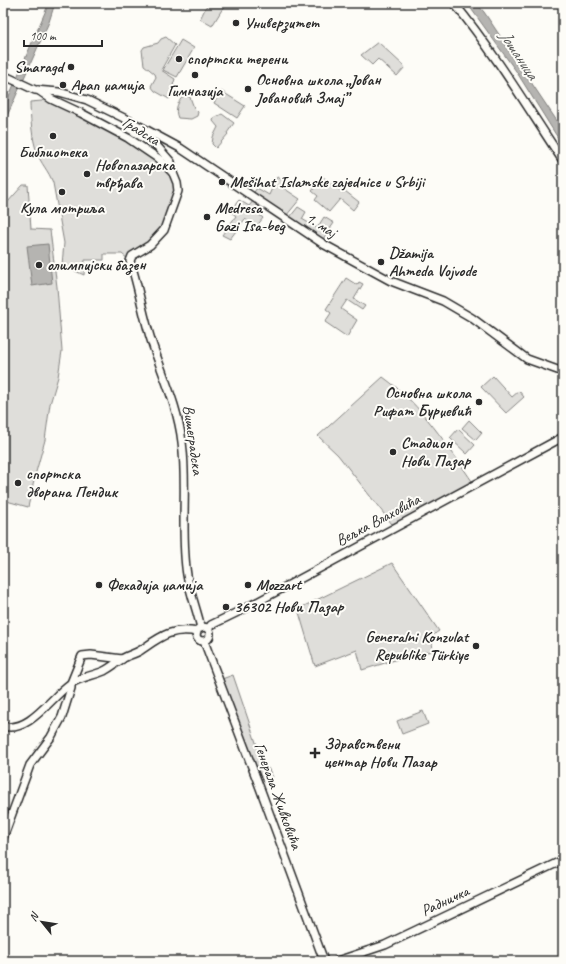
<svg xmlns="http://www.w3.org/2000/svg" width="566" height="964" font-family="Caveat,sans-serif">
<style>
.green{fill:#dfdeda;stroke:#858482}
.water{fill:#b5b4b1;stroke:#7e7d7b}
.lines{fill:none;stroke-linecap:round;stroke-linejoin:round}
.secondary-casing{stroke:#2b2b2b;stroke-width:10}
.primary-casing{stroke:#2b2b2b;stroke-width:10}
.secondary{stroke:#fdfcf7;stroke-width:7}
.primary{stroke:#fdfcf7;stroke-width:7}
.poi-dot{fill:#2b2b2b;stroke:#fdfcf7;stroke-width:1.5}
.labels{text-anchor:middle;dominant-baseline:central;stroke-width:4;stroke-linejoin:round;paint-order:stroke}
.poi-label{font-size:16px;font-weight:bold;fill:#2b2b2b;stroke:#fdfcf7;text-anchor:start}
.street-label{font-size:16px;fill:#2b2b2b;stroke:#fdfcf7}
.water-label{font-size:17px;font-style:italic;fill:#5b5b5a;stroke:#fdfcf7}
</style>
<rect width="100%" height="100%" fill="#fdfcf7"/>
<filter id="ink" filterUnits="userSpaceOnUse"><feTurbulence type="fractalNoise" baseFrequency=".025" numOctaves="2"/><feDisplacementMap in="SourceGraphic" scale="8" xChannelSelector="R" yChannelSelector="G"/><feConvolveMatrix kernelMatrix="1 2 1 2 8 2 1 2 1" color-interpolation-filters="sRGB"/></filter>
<g filter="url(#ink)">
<g class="green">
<polygon points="208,3 226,3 212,26 200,19"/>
<polygon points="166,37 175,45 161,70 175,79 173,85 178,88 169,99 155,91 151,86 156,77 155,74 144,65 142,50 144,47 158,43 161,39"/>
<polygon points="181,40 194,48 177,77 163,70"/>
<polygon points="378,42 405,67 397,76 378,59 372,65 361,55"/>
<polygon points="221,91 245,106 237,118 214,103"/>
<path d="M184,95l6,2 4,11 4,4 -1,4 -6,3 -13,-1c-4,-9 0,-16 6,-23z"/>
<path d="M46,96l108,59 23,28 -12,43 -35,35 -8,-7h-18v6h-19l-1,15 -22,-10 2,-22 -11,-60c-4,-12 -13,-20 -16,-31 -5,-12 -7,-37 -7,-50l12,-1z"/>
<polygon points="222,114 234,123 227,133 228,134 216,148 212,144 213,137 218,127 213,121 214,118"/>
<polygon points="277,177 285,181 282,187 300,199 286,216 252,195 257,188 269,195"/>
<polygon points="323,177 343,193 345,191 359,202 353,210 340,199 329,212 315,200 318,196 312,191"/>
<polygon points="23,185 28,185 31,229 50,230 57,287 62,351 58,377 50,404 45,440 36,472 28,507 3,500 3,211 7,203"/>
<polygon points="239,200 249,206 254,200 263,206 257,213 263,218 256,227 245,219 230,239 222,235 236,216 230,211"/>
<polygon points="298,207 306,212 302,219 317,228 324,217 334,223 323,239 290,217"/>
<polygon points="346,278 357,285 359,282 363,284 354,299 365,306 362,310 347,300 341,309 357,320 347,337 325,322 331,313 326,309"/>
<polygon points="493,376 512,397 519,391 524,397 506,413 481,387"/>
<path d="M383,377c39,28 64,68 91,107l-79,44 -57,-73 -20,-19z"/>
<polygon points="469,420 482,433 476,440 462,428"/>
<polygon points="458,429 475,445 467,454 450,438"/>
<path d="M392,563l47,68c-8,4 -7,11 -6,20l-18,3 -53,16 -5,-20 -42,16 -17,-57z"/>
<polygon points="233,675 264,766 268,768 273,777 258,781 219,680"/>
<polygon points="423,711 428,724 402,734 397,721"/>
</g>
<g class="water">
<polygon points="49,3 55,3 49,22 3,125 3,110"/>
<polygon points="467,3 476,3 484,12 563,130 563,146 516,71"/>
<polygon points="48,244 52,283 32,286 27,246"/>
</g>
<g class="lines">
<g class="secondary-casing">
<g id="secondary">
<polyline points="3,75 35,90 59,92 87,100 130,121 180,148 325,245 391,281 443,301 472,318 527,359 563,372"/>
<path d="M38,90l13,9 30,14 47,25 31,21 14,14 4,10 1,8 -14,39 -14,15 -18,11 -2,5c9,27 13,55 22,82 11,33 26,64 30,99 6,44 -2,89 5,133 3,18 10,35 14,53"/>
<polyline points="142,129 171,162 173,173"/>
<circle cx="203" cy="634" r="7"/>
<polyline points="208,629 211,625 246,608 563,437"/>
<polyline points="204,641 260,788 324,961"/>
<path d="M3,726c26,8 49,-30 67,-42 10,-7 23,-8 34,-13 6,-3 12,-8 18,-12 6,-4 13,-5 19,-9 19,-13 31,-23 56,-18"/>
<polyline points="3,838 30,765 51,737 62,717 71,688 71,683 82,656 91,655 122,659"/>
<polyline points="337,961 385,945 563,860"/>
</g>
</g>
<g class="primary-casing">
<path id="primary" d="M454,3c40,49 74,105 109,158"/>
</g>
<use href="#secondary" class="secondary"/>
<use href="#primary" class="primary"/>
</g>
</g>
<g class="poi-dot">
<circle cx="236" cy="23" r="4"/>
<circle cx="179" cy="59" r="4"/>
<circle cx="71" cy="67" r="4"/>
<circle cx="195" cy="75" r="4"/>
<circle cx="63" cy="85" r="4"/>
<circle cx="248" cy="89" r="4"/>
<circle cx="53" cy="136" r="4"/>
<circle cx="87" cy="174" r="4"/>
<circle cx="222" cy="182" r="4"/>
<circle cx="62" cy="192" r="4"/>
<circle cx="207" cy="217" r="4"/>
<circle cx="381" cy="262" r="4"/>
<circle cx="39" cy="265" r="4"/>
<circle cx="479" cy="402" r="4"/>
<circle cx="393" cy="452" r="4"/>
<circle cx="18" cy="483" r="4"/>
<circle cx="99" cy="585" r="4"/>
<circle cx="248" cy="585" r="4"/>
<circle cx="226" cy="607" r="4"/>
<circle cx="476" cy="646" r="4"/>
<path d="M313 747h4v4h4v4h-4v4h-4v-4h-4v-4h4z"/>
</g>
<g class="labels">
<g class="poi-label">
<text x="244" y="23">Универзитет</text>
<text x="187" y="59">спортски терени</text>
<text x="63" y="67" text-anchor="end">Smaragd</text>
<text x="256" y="80">Основна школа „Јован<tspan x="256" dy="18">Јовановић Змај”</tspan></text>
<text x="71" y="85">Арап џамија</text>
<text x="195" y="91" text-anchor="middle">Гимназија</text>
<text x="53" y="152" text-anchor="middle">Библиотека</text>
<text x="95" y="165">Новопазарска<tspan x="95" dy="18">тврђава</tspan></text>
<text x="230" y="182">Mešihat Islamske zajednice u Srbiji</text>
<text x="62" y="208" text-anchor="middle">Кула мотриља</text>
<text x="215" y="208">Medresa<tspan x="215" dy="18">Gazi Isa-beg</tspan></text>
<text x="389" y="253">Džamija<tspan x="389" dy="18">Ahmeda Vojvode</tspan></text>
<text x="47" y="265">олимпијски базен</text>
<text x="471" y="393" text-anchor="end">Основна школа<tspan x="471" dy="18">Рифат Бурџевић</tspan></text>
<text x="401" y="443">Стадион<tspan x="401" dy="18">Нови Пазар</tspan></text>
<text x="26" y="474">спортска<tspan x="26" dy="18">дворана Пендик</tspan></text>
<text x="107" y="585">Фехадија џамија</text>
<text x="256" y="585">Mozzart</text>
<text x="234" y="607">36302 Нови Пазар</text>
<text x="468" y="637" text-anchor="end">Generalni Konzulat<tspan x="468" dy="18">Republike Türkiye</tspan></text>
<text x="324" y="744">Здравствени<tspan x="324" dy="18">центар Нови Пазар</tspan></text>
</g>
<g class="street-label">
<text transform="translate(141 131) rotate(32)">Градска</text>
<text transform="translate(321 225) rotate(32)">1. мај</text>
<text transform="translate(193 440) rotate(82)">Вишеградска</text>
<text transform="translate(378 520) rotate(-28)">Вељка Влаховића</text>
<text transform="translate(278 796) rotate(70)">Генерала Живковића</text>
<text transform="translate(445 901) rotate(-25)">Радничка</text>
</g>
<g class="water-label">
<text transform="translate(519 55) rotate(56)">Јошаница</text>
</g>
</g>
<rect width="566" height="964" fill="none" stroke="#fdfcf7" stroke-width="16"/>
<rect x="8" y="8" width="550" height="948" fill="none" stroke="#2b2b2b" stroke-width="1.5" filter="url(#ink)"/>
<g transform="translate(42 922) rotate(300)" stroke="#fdfcf7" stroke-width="3" paint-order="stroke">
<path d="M0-3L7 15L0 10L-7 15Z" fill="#2b2b2b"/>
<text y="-6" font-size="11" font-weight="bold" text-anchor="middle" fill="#2b2b2b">N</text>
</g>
<path d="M24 40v6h78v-6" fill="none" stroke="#2b2b2b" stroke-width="2"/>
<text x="30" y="40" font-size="12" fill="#2b2b2b" stroke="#fdfcf7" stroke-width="3" paint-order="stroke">100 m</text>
</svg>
